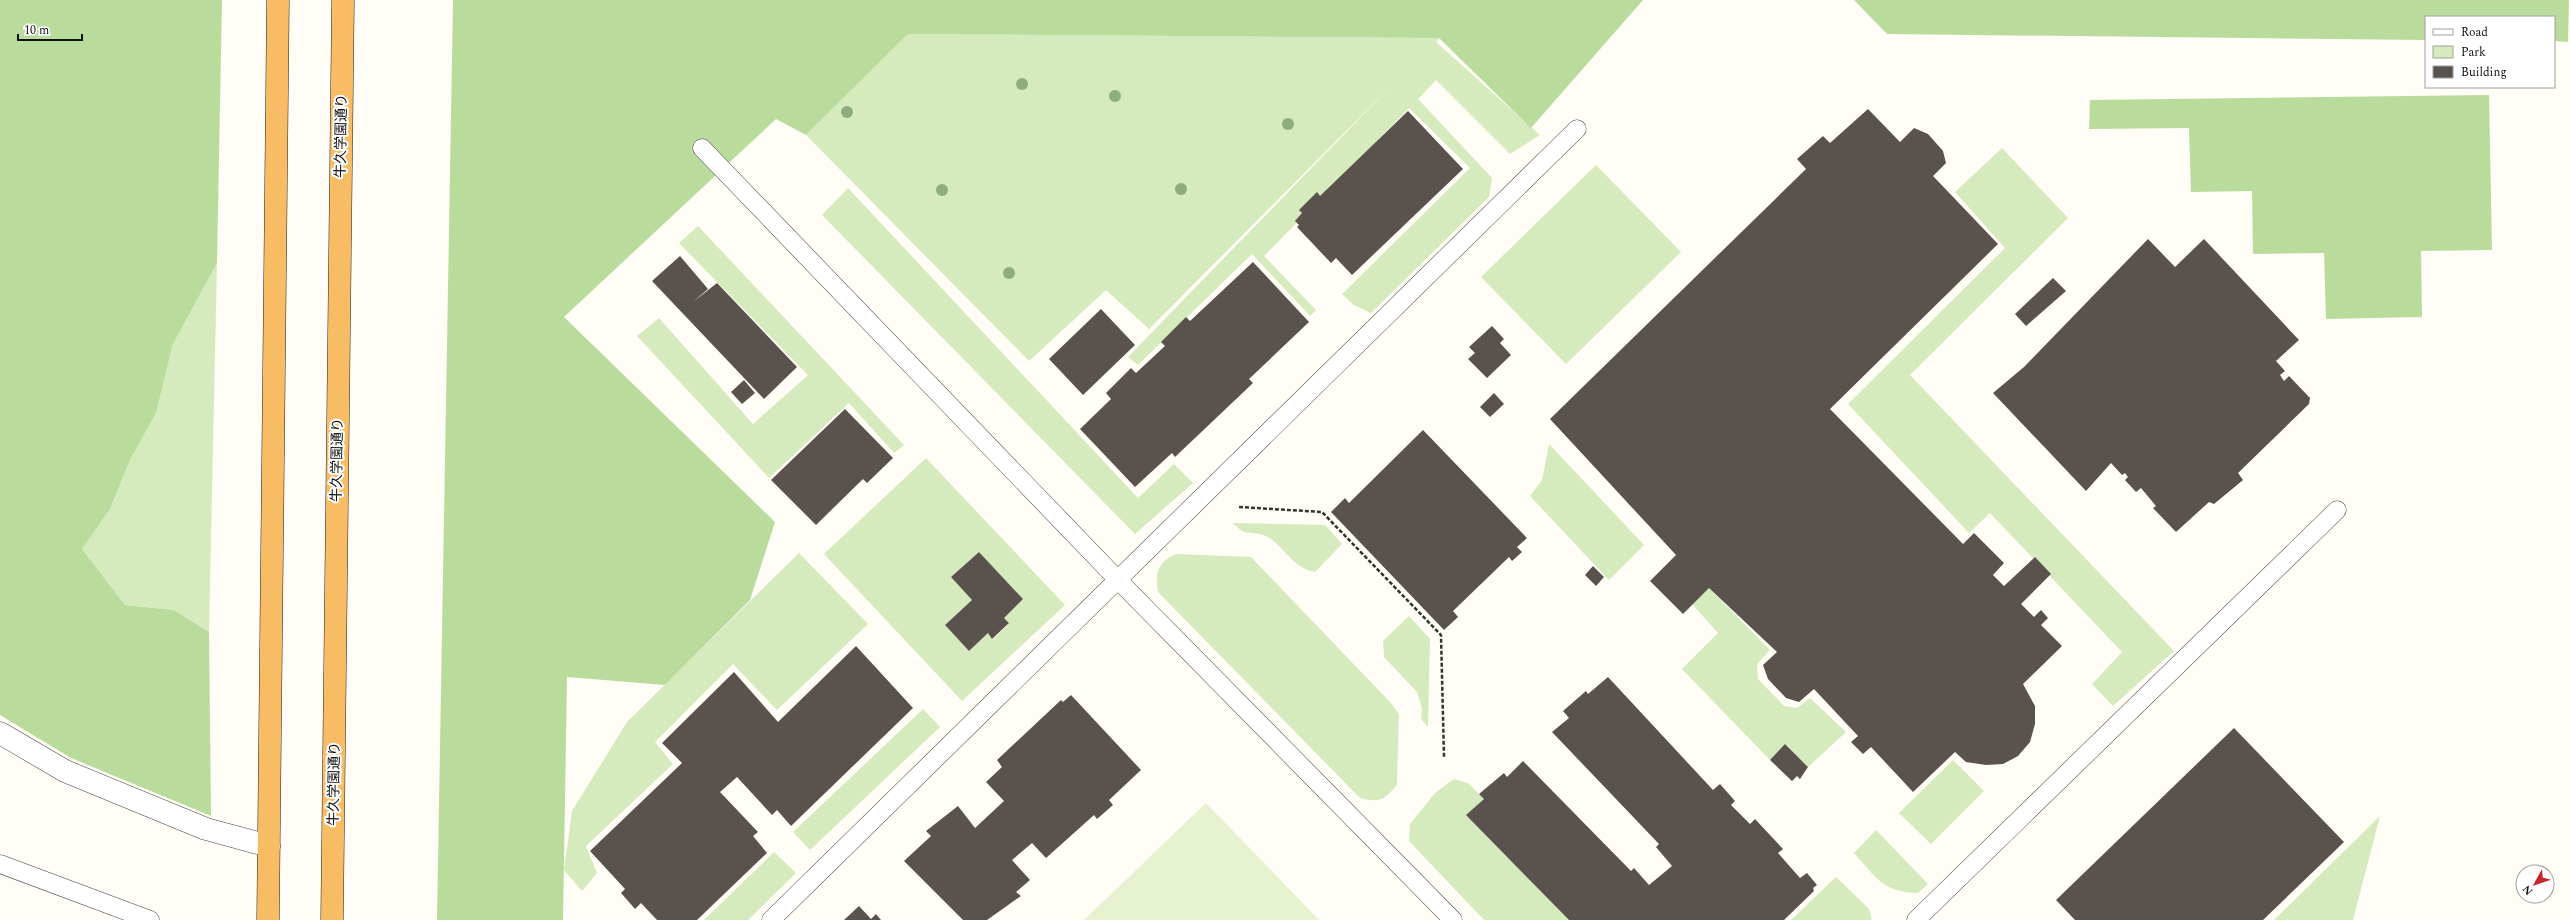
<svg xmlns="http://www.w3.org/2000/svg" width="2571" height="920" font-family="Spectral,'Noto Sans JP',serif">
<style>
.green{fill:#d5ebbd;fill-rule:evenodd}
.forest{fill:#b9dc9c}
.pitch{fill:#e6f2cf}
.building{fill:#5a524d}
.lines{fill:none;stroke-linecap:round;stroke-linejoin:round}
.service-casing{stroke:#444;stroke-width:19}
.minor-casing{stroke:#444;stroke-width:23}
.trunk-casing{stroke:#222;stroke-width:23}
.path{stroke:#333;stroke-width:2.5;stroke-dasharray:4 2;stroke-linecap:butt}
.service{stroke:#fff;stroke-width:18}
.minor{stroke:#fff;stroke-width:22}
.trunk{stroke:#f7bc64;stroke-width:22}
.tree{fill:#8dad7f}
.labels{text-anchor:middle;dominant-baseline:central;stroke-width:4;stroke-linejoin:round;paint-order:stroke}
.street-label{font-size:14px;fill:#111;stroke:#fff}
</style>
<rect width="100%" height="100%" fill="#fffdf5"/>
<g class="green">
<polygon points="908,34 1440,38 1436,42 1540,135 1510,154 1436,80 1418,99 1492,178 1489,197 1371,313 1354,305 1342,294 1470,168 1409,108 1264,256 1316,310 1310,316 1252,254 1138,365 1128,357 1393,84 1149,329 1106,290 1029,361 806,135"/>
<polygon points="2002,148 2068,218 1910,375 2174,651 2113,706 2092,684 2122,652 1990,513 1969,533 1848,404 2005,248 1955,192"/>
<polygon points="1596,165 1681,252 1566,364 1481,277"/>
<polygon points="848,188 1138,498 1174,464 1193,483 1135,534 822,215"/>
<polygon points="698,226 904,445 894,453 849,403 769,478 637,336 659,318 753,424 808,375 679,243"/>
<polygon points="217,263 209,632 174,610 125,605 82,549 110,509 130,460 156,413 173,344"/>
<polygon points="1549,444 1644,545 1609,580 1530,496 1542,480"/>
<path d="M926,458l139,147 -103,96 -138,-147zM979,552l44,47 -19,19 5,6 -16,15 -5,-6 -19,18 -24,-26 27,-25 -21,-23z"/>
<path d="M1232,523l93,2 17,19 -27,28c-21,-4 -28,-21 -44,-33 -11,-8 -20,-4 -29,-8 -3,-2 -7,-6 -10,-8z"/>
<polygon points="799,553 868,624 777,710 733,664 655,742 673,764 586,846 597,873 582,891 564,870 572,811 627,722"/>
<path d="M1176,554l75,3 139,145 9,12 -2,71c-13,15 -17,18 -37,13l-202,-206c-3,-20 -1,-29 18,-38z"/>
<polygon points="1709,588 1770,650 1757,664 1758,679 1784,706 1797,708 1810,698 1846,732 1808,767 1786,744 1770,760 1682,669 1718,633 1692,604"/>
<polygon points="1409,616 1430,639 1428,727 1421,719 1422,708 1417,692 1384,657 1383,641"/>
<polygon points="923,709 940,727 810,850 793,832"/>
<polygon points="1953,760 1984,791 1931,844 1899,813"/>
<polygon points="1454,779 1468,783 1484,799 1467,815 1569,920 1484,920 1409,841 1410,824 1435,793"/>
<polygon points="2380,816 2353,920 2274,920"/>
<path d="M1876,830l52,54 -10,9c-36,-1 -42,-16 -64,-40z"/>
<polygon points="774,852 796,873 748,920 704,920"/>
<polygon points="1836,877 1869,909 1872,920 1791,920"/>
</g>
<g class="forest">
<polygon points="0,0 222,0 217,263 173,344 156,413 130,460 110,509 82,549 125,605 174,610 209,632 211,816 71,758 0,715"/>
<polygon points="453,0 1643,0 1531,128 1439,38 908,34 806,135 776,119 564,317 775,522 750,600 665,685 567,677 563,920 437,920"/>
<polygon points="1854,0 2569,0 2568,42 2554,41 2554,17 2426,17 2426,40 1887,34"/>
<polygon points="2489,95 2492,250 2421,251 2422,317 2326,319 2324,253 2253,254 2252,191 2191,192 2189,128 2089,129 2090,100"/>
</g>
<polygon class="pitch" points="1206,803 1319,920 1084,920"/>
<g class="building">
<polygon points="1868,109 1900,142 1914,128 1928,134 1943,151 1946,163 1933,176 1998,244 1830,409 1963,544 1974,533 2004,563 1993,575 2004,586 2035,557 2051,574 2021,604 2034,617 2041,610 2048,618 2041,625 2062,646 2023,684 2035,706 2035,724 2030,742 2018,756 2003,764 1986,765 1966,762 1955,752 1913,792 1871,747 1863,754 1851,742 1858,736 1814,689 1799,702 1786,698 1768,679 1763,665 1777,652 1709,588 1683,614 1650,581 1676,555 1550,419 1806,169 1797,159 1823,136 1830,143"/>
<polygon points="1408,111 1463,169 1352,275 1336,258 1331,263 1297,227 1299,225 1295,221 1302,213 1299,210 1317,192 1320,196"/>
<polygon points="2148,239 2175,267 2204,239 2299,340 2276,361 2285,371 2280,375 2284,381 2289,376 2310,398 2309,404 2238,473 2243,480 2214,504 2209,502 2176,532 2153,508 2156,506 2141,488 2136,492 2125,480 2128,477 2125,473 2122,475 2111,463 2086,491 1993,393 2024,367"/>
<polygon points="680,256 708,289 693,302 717,283 797,367 764,399 652,281"/>
<polygon points="1253,262 1309,322 1249,379 1253,383 1175,457 1172,453 1135,487 1080,429 1111,399 1106,393 1131,368 1136,373 1165,346 1161,342 1186,317 1190,321"/>
<polygon points="2053,278 2066,291 2026,326 2015,314"/>
<polygon points="1101,309 1135,345 1083,395 1049,359"/>
<polygon points="1492,326 1504,339 1500,343 1511,355 1487,378 1468,359 1475,353 1469,347"/>
<polygon points="744,380 755,393 742,404 731,392"/>
<polygon points="1494,393 1504,404 1490,417 1480,407"/>
<polygon points="845,409 893,458 867,483 863,479 816,525 771,480"/>
<polygon points="1423,430 1527,538 1517,547 1522,552 1512,561 1509,557 1453,611 1458,617 1444,630 1331,512 1345,498 1349,503"/>
<polygon points="979,552 1023,599 1004,618 1009,623 992,639 988,633 969,651 945,625 972,600 951,577"/>
<polygon points="1593,566 1604,577 1596,586 1585,575"/>
<polygon points="856,646 913,708 791,826 777,810 772,815 737,777 720,792 758,832 753,836 767,853 697,920 657,920 641,903 635,909 621,893 625,889 590,851 682,763 662,743 734,672 778,722"/>
<polygon points="1608,677 1713,790 1720,784 1735,801 1731,805 1750,824 1755,819 1783,849 1778,853 1800,878 1807,873 1817,885 1813,888 1814,891 1784,920 1569,920 1466,815 1484,799 1479,794 1504,773 1507,777 1523,761 1631,871 1634,868 1649,885 1672,866 1656,847 1659,844 1552,732 1569,718 1563,711 1586,691 1588,694"/>
<polygon points="1071,695 1141,770 1109,800 1113,805 1097,819 1094,815 1046,858 1032,843 1012,860 1030,880 1016,892 1021,896 987,920 963,920 904,861 931,836 926,831 958,806 975,828 1004,801 986,782 1002,767 997,760 1061,700 1063,702"/>
<polygon points="2234,728 2344,842 2263,920 2075,920 2056,900"/>
<polygon points="1785,744 1808,767 1800,779 1797,776 1792,781 1770,760"/>
<polygon points="859,906 871,919 876,914 881,920 844,920"/>
</g>
<g class="lines">
<g class="service-casing">
<g id="service">
<polyline points="702,148 1118,580 1453,920"/>
<polyline points="0,864 150,920"/>
<polyline points="771,920 1577,129"/>
<polyline points="1916,920 2337,510"/>
</g>
</g>
<g class="minor-casing">
<polyline id="minor" points="0,733 65,771 206,829 269,846"/>
</g>
<g class="trunk-casing">
<g id="trunk">
<polyline points="268,920 278,0"/>
<polyline points="332,920 343,0"/>
</g>
</g>
<polyline class="path" points="1239,507 1322,512 1441,635 1444,757"/>
<use href="#service" class="service"/>
<use href="#minor" class="minor"/>
<use href="#trunk" class="trunk"/>
</g>
<g class="tree">
<circle cx="1022" cy="84" r="6"/>
<circle cx="1115" cy="96" r="6"/>
<circle cx="847" cy="112" r="6"/>
<circle cx="1288" cy="124" r="6"/>
<circle cx="1181" cy="189" r="6"/>
<circle cx="942" cy="190" r="6"/>
<circle cx="1009" cy="273" r="6"/>
</g>
<g class="labels">
<g class="street-label">
<text transform="translate(341 136) rotate(-89)">牛久学園通り</text>
<text transform="translate(337 460) rotate(-89)">牛久学園通り</text>
<text transform="translate(334 784) rotate(-89)">牛久学園通り</text>
</g>
</g>
<rect x="2425" y="16" width="130" height="72" fill="#ffffff" stroke="#a0a0a0"/>
<rect x="2433" y="29" width="20" height="6" fill="#ffffff" stroke="#a0a0a0"/>
<text x="2461" y="36" font-size="12" fill="#111111">Road</text>
<rect x="2433" y="46" width="20" height="12" fill="#d5ebbd" stroke="#a0a0a0"/>
<text x="2461" y="56" font-size="12" fill="#111111">Park</text>
<rect x="2433" y="66" width="20" height="12" fill="#5a524d" stroke="#a0a0a0"/>
<text x="2461" y="76" font-size="12" fill="#111111">Building</text>
<g transform="translate(2535 884) rotate(230)"><circle r="19" fill="#ffffff" stroke="#a0a0a0"/>
<path d="M0-3L7 15L0 10L-7 15Z" fill="#c4262e"/>
<text y="-6" font-size="11" font-weight="bold" text-anchor="middle" fill="#111111">N</text>
</g>
<path d="M18 34v6h64v-6" fill="none" stroke="#111111" stroke-width="2"/>
<text x="24" y="34" font-size="12" fill="#111111" stroke="#ffffff" stroke-width="3" paint-order="stroke">10 m</text>
</svg>
